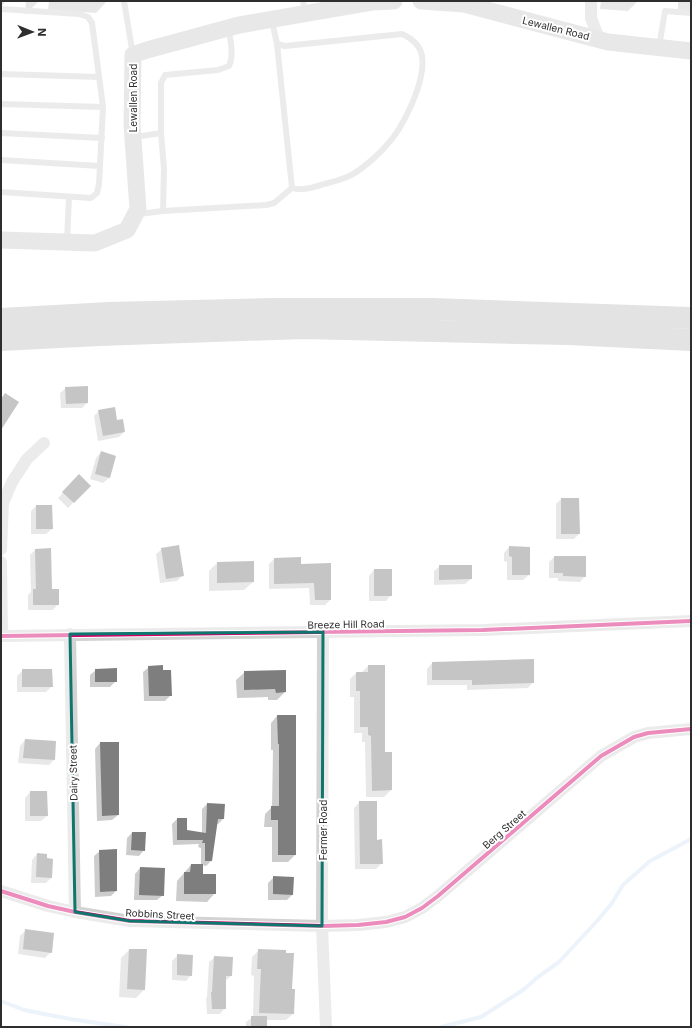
<svg xmlns="http://www.w3.org/2000/svg" width="692" height="1028" font-family="Inter,sans-serif">
<style>
.shadow{fill:#0003}
.lines{fill:none;stroke-linecap:round;stroke-linejoin:round}
.stream{stroke:#d6e4f3;stroke-width:4}
.building{fill:#7e7e7e}
.lane{stroke:#d3d3d3;stroke-width:6}
.street{stroke:#d3d3d3;stroke-width:12}
.secondary{stroke:#ccc;stroke-width:17}
.highway{stroke:#c0c0c0;stroke-width:22}
.cycleway-casing{stroke:#fff;stroke-width:6}
.cycleway{stroke:#d6006c;stroke-width:4}
.marked{fill:none;stroke:#0f766e;stroke-width:3;stroke-linejoin:round}
.labels{text-anchor:middle;dominant-baseline:central;stroke-width:4;stroke-linejoin:round;paint-order:stroke}
.street-label{font-size:10px;fill:#2e2e2e;stroke:#fff}
</style>
<rect width="100%" height="100%" fill="#fff"/>
<g class="shadow">
<polygon points="1,1 6,1 2,6"/>
<polygon points="26,1 39,1 25,15"/>
<polygon points="49,1 107,1 96,13 48,10"/>
<polygon points="601,1 638,1 628,11 600,9"/>
<polygon points="678,1 691,1 691,10 689,12 678,11"/>
<polygon points="66,388 87,403 82,408 61,408 60,393"/>
<polygon points="99,411 116,421 124,432 119,437 98,441 94,416"/>
<polygon points="101,452 109,478 103,483 90,479 96,458"/>
<polygon points="79,476 89,486 68,508 58,498"/>
<polygon points="561,499 578,499 579,534 574,539 556,539 556,504"/>
<polygon points="36,506 52,529 46,534 31,534 31,511"/>
<polygon points="509,547 529,575 523,580 507,580 507,562 504,561 504,553"/>
<polygon points="162,549 182,576 177,581 160,583 156,554"/>
<polygon points="35,550 58,604 53,610 28,610 28,595 31,592 30,555"/>
<polygon points="554,557 585,576 580,582 558,581 558,578 549,578 549,562"/>
<polygon points="274,559 300,565 330,600 325,605 310,605 309,588 269,589 269,564"/>
<polygon points="217,563 253,582 244,590 209,591 209,571"/>
<polygon points="440,566 471,579 465,584 434,585 434,571"/>
<polygon points="374,570 391,595 386,601 369,601 369,576"/>
<polygon points="432,663 533,682 528,688 467,690 467,685 427,685 427,669"/>
<polygon points="368,666 384,753 391,753 391,790 384,797 366,797 365,742 362,742 362,733 354,733 354,697 350,697 350,679 356,673 361,673"/>
<polygon points="149,667 171,695 165,701 144,701 143,672"/>
<polygon points="23,670 52,686 46,692 17,692 17,676"/>
<polygon points="96,670 116,681 110,687 90,687 90,675"/>
<polygon points="245,672 285,692 277,700 268,700 268,697 237,698 236,680"/>
<polygon points="277,716 295,716 295,855 288,862 272,862 272,827 264,827 265,814 272,807 273,750 271,750 271,723"/>
<polygon points="25,740 54,760 49,765 18,763 20,746"/>
<polygon points="100,743 118,815 112,820 97,821 95,749"/>
<polygon points="30,792 47,816 41,821 25,821 25,798"/>
<polygon points="360,802 376,841 382,863 376,869 355,869 354,808"/>
<polygon points="207,804 224,805 223,819 218,824 216,824 211,861 206,866 202,865 202,875 215,893 207,902 176,901 177,881 191,865 201,865 201,848 198,847 199,844 173,845 172,824 177,819 186,831 202,833 202,809"/>
<polygon points="132,833 144,850 139,856 126,855 127,838"/>
<polygon points="100,851 116,891 111,896 95,897 94,856"/>
<polygon points="37,854 46,859 51,878 46,883 31,883 32,860"/>
<polygon points="140,868 163,895 157,900 134,900 135,874"/>
<polygon points="274,877 293,878 292,895 287,900 268,900 268,883"/>
<polygon points="26,930 51,952 45,958 18,954 20,936"/>
<polygon points="129,950 144,990 136,998 119,997 121,958"/>
<polygon points="259,950 291,990 293,1014 286,1020 266,1020 266,1027 246,1027 246,1022 253,1017 254,976 251,975 252,957"/>
<polygon points="178,955 191,975 186,981 172,980 172,961"/>
<polygon points="215,957 231,976 225,981 225,1008 220,1014 207,1014 206,998 207,997 209,962"/>
</g>
<g class="lines">
<g class="stream">
<polyline points="1,1001 24,1010 70,1019 125,1027"/>
<polyline points="441,1027 481,1017 523,990 538,977 559,962 598,920 612,903 623,885 650,861 691,839"/>
</g>
</g>
<g class="building">
<polygon points="88,386 88,403 66,404 65,387"/>
<polygon points="5,393 19,402 1,430 1,399"/>
<polygon points="115,407 117,420 123,419 125,432 103,436 98,410"/>
<polygon points="101,451 116,456 110,478 95,474"/>
<polygon points="79,474 91,486 74,503 62,492"/>
<polygon points="561,498 579,498 580,534 561,534"/>
<polygon points="36,505 52,505 53,529 36,529"/>
<polygon points="179,545 184,576 166,579 161,548"/>
<polygon points="509,546 530,547 530,575 512,575 512,557 509,556"/>
<polygon points="51,548 52,589 59,589 59,605 33,605 33,589 36,589 35,549"/>
<polygon points="554,556 586,556 586,577 563,576 563,573 554,573"/>
<polygon points="301,557 301,564 331,563 331,600 315,600 314,583 274,584 274,558"/>
<polygon points="254,561 254,582 217,583 217,562"/>
<polygon points="439,565 472,565 472,579 439,580"/>
<rect x="374" y="569" width="18" height="27"/>
<polygon points="534,659 534,683 472,685 472,680 432,680 432,662"/>
<polygon points="163,665 163,670 171,670 172,696 149,696 148,666"/>
<polygon points="368,665 385,665 385,752 392,752 392,790 372,791 371,736 368,735 368,727 360,727 360,691 356,691 356,672 368,672"/>
<polygon points="117,668 117,682 95,682 95,669"/>
<polygon points="22,669 52,669 53,687 22,687"/>
<polygon points="286,670 286,692 276,693 275,689 244,690 244,671"/>
<polygon points="277,715 296,715 296,855 278,855 278,820 271,820 271,806 279,806 279,744 278,744"/>
<polygon points="25,739 56,741 55,760 23,758"/>
<polygon points="100,742 119,742 119,815 102,816"/>
<polygon points="30,791 47,791 48,816 30,816"/>
<polygon points="359,801 377,801 377,840 382,839 383,864 360,864"/>
<polygon points="207,803 225,804 224,819 218,819 212,861 205,861 205,843 202,843 203,840 177,840 177,818 187,818 187,830 206,833"/>
<polygon points="132,832 146,832 145,851 131,850"/>
<polygon points="117,849 117,891 100,892 99,850"/>
<polygon points="37,853 47,854 47,858 53,859 52,878 36,877"/>
<polygon points="191,864 203,864 203,874 216,874 216,894 184,894 184,872 190,872"/>
<polygon points="140,867 165,868 164,896 139,895"/>
<polygon points="273,876 294,877 293,895 273,894"/>
<polygon points="25,929 54,933 52,953 23,949"/>
<polygon points="129,949 147,949 145,990 127,989"/>
<polygon points="258,949 286,950 286,953 294,953 292,989 295,989 294,1014 259,1013 261,969 257,969"/>
<polygon points="177,954 193,955 192,976 177,975"/>
<polygon points="214,956 233,957 232,976 226,976 226,1009 212,1009 211,992 212,992"/>
<rect x="251" y="1016" width="16" height="11"/>
</g>
<g class="lines">
<g class="lane">
<polyline points="124,1 133,55"/>
<polyline points="303,1 305,13"/>
<polyline points="1,9 79,14 88,17 92,23 103,107 99,184 97,193 91,198 1,192"/>
<path d="M272,21l5,23 8,2 117,-12c9,4 18,11 20,22 4,25 -19,73 -37,91 -8,9 -27,26 -38,30 -7,3 -15,5 -23,7 -10,3 -22,7 -32,4l-15,-144"/>
<polyline points="659,47 665,11 691,13"/>
<polyline points="1,74 99,77"/>
<polyline points="1,104 103,107"/>
<polyline points="1,133 102,138"/>
<polyline points="161,133 164,169 163,211 266,205 274,203 292,188"/>
<path d="M135,137l26,-4v-50l4,-8 53,-5 11,-4c5,-11 2,-26 -1,-37"/>
<polyline points="1,160 100,166"/>
<polyline points="139,214 163,211"/>
<polyline points="67,241 69,197"/>
</g>
<g class="street">
<polyline points="591,1 591,18 599,39"/>
<polyline points="1,549 3,503 12,482 27,459 44,443"/>
<polyline points="1,562 2,636"/>
<polyline points="323,632 322,926 326,1027"/>
<polyline points="70,634 75,912"/>
<polyline points="1,636 483,630 691,621"/>
<polyline points="1,891 48,906 75,912 130,921 322,926 358,925 386,922 405,917 422,908 438,896 601,756 634,737 648,733 691,729"/>
</g>
<g class="secondary">
<polyline points="421,1 464,4 608,42 691,51"/>
<polyline points="1,240 95,243 127,230 138,209 132,125 133,55 147,50 239,25 372,2 394,1"/>
</g>
<g class="highway">
<polyline points="1,319 109,313 273,309 432,309 691,318"/>
<polyline points="1,340 99,335 303,328 568,334 691,340"/>
</g>
<g class="cycleway-casing">
<g id="cycleway">
<polyline points="1,636 483,630 691,621"/>
<polyline points="1,891 48,906 75,912 130,921 322,926 358,925 386,922 405,917 422,908 438,896 601,756 634,737 648,733 691,729"/>
</g>
</g>
<use href="#cycleway" class="cycleway"/>
</g>
<path d="M0 0H692V1028H0ZM323,632l-1,294 -192,-5 -55,-9 -5,-278z" fill="#fff" fill-opacity=".55" fill-rule="evenodd"/>
<path class="marked" d="M323,632l-1,294 -192,-5 -55,-9 -5,-278z"/>
<g class="labels">
<g class="street-label">
<text transform="translate(556 28) rotate(14)">Lewallen Road</text>
<text transform="translate(133 98) rotate(-90)">Lewallen Road</text>
<text transform="translate(346 624) rotate(-1)">Breeze Hill Road</text>
<text transform="translate(73 773) rotate(-91)">Dairy Street</text>
<text transform="translate(504 829) rotate(-41)">Berg Street</text>
<text transform="translate(323 830) rotate(-90)">Fermer Road</text>
<text transform="translate(160 914) rotate(3)">Robbins Street</text>
</g>
</g>
<rect width="692" height="1028" fill="none" stroke="#2e2e2e" stroke-width="4"/>
<g transform="translate(32 32) rotate(91)" stroke="#ffffff" stroke-width="3" paint-order="stroke">
<path d="M0-3L7 15L0 10L-7 15Z" fill="#2e2e2e"/>
<text y="-6" font-size="11" font-weight="bold" text-anchor="middle" fill="#2e2e2e">N</text>
</g>
</svg>
